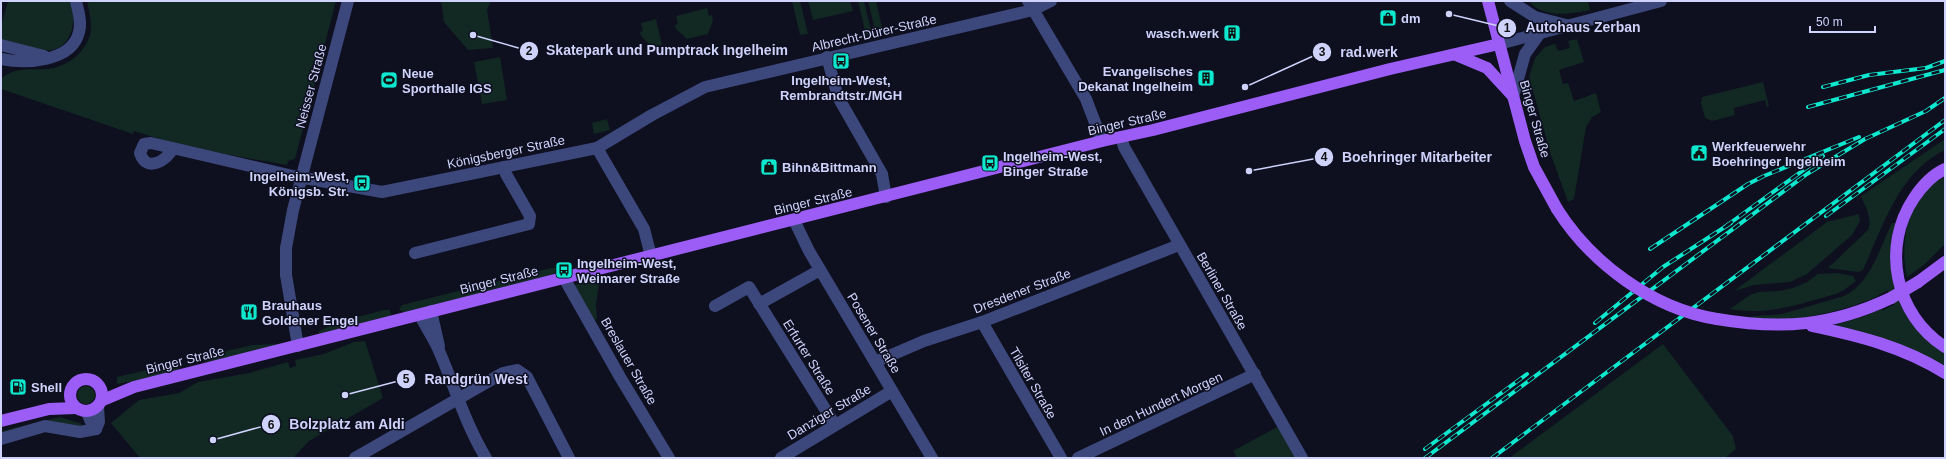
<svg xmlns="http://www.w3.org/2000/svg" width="1946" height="459" font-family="Arial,sans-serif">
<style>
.green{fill:#112823}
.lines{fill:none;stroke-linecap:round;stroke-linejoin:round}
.minor{stroke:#3c477b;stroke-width:12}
.major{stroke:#9b5df5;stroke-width:12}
.rail-casing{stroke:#0ee8cf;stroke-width:4}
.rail{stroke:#0e0f1f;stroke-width:2.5;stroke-dasharray:8;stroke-linecap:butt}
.major-bridge{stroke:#9b5df5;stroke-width:12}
.labels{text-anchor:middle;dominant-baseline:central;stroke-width:3;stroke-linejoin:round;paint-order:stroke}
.poi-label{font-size:13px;font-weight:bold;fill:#cfd3fc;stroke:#0e0f1f;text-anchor:start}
.street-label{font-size:13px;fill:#cfd3fc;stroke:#0e0f1f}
.leader{fill:none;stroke:#cfd3fc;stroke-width:1.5}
.callout-dot{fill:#cfd3fc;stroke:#0e0f1f;stroke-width:1.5}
.mark-label{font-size:12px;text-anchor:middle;font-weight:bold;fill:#111}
.callout-label{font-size:14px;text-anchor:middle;font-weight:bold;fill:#cfd3fc;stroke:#0e0f1f;stroke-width:3;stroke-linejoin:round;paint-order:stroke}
</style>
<rect width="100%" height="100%" fill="#0e0f1f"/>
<g class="green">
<path d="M8,1h63c7,24 -1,54 -32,49 -12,-2 -25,-7 -37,-10l-1,-14z"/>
<path d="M87,1h249l-41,158 -7,2 -1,4c-52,-9 -103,-17 -153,-34l-1,3 -132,-45v-10c13,-13 31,-9 47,-10 20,-2 41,-19 43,-40 0,-9 -2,-19 -4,-28z"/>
<polygon points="441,1 491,1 487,10 493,48 468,50 444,22"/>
<polygon points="792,1 800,1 808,34 800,35"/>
<polygon points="808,1 850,1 853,11 813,20"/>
<polygon points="858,1 864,1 872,34 866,35"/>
<polygon points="868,1 876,1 883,32 876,34"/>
<path d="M1529,1h59l2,9c-18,4 -48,9 -61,-9z"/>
<polygon points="707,8 709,16 712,15 713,20 708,34 687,39 676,29 675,25 678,24 676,16"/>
<polygon points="656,19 662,45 652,47 641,36 640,32 643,31 641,23"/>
<polygon points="1577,39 1584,62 1559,70 1563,84 1568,83 1574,101 1596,93 1601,112 1592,117 1586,127 1574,199 1568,202 1551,155 1529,77 1535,58 1545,47 1555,44 1558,51 1570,48 1568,41"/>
<polygon points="500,57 507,100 482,104 474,62"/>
<polygon points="1763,82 1769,106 1767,107 1765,100 1734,108 1735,115 1712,121 1705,118 1701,103 1702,97"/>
<polygon points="607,119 610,130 594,134 592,123"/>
<path d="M1945,139v11c-46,22 -62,76 -82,120l-5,2 -30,-4 40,-38c5,-12 -3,-23 -7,-34z"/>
<path d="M1945,177v67l-21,21 -17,12c-7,-30 -1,-68 22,-91 4,-4 11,-7 16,-9z"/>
<polygon points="1859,214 1860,221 1852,235 1807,274 1790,282 1754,285 1734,291 1827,222"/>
<path d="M1892,223h3l-3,17 5,48 48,63v20l-114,-45 31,-9 20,-8 1,1 11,-5 -6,-15 -10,5 1,1c-43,18 -90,28 -136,21l39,-3 62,-18c27,-13 35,-47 48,-73z"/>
<polygon points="551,268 556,268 557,272 535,282 406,314 399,309 402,305"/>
<path d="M1838,273l15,3 3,5 -12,9 -8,4c-37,10 -68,22 -106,15l20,-14 8,-3 21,-1 14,-3 14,-6 11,-8z"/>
<polygon points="600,277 596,304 597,318 594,322 572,286"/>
<polygon points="384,310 390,310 391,316 319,336 319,331 338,322"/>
<polygon points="365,341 383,398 309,441 293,458 140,458 111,423 139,400 179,393 198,382 249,373 288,362 290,368 296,366 295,360 324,354 354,342"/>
<polygon points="280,344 276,347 234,358 204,362 205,356 252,345"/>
<polygon points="1663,344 1733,436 1736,449 1725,458 1509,458"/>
<polygon points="181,362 182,367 167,375 117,384 117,377"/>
<circle cx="86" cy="395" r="9"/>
<polygon points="60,417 82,424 78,427 1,434 1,431"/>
<polygon points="1279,426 1297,458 1237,458 1233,451"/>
</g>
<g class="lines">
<g class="minor">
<polyline points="1028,1 1086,99 1102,141"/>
<polyline points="1510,1 1535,17 1566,25"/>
<polyline points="1499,44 1661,1"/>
<polyline points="1,45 44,56"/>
<polyline points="827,57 838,97 882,174 886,197"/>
<path d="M1,59c25,5 71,3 78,-27 3,-11 -1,-21 -3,-31"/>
<polyline points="1513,97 1525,54 1540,33"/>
<polyline points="1121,137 1124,147 1302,458"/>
<path d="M173,148c-6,13 -27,25 -33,5l4,-9 7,-1 142,33 89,16 215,-44 55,-33 53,-28 328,-77 18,-9"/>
<polyline points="597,148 644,229 651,256"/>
<polyline points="794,220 809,251 932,458"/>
<polyline points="415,253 529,224 530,216 506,174 504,167"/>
<polyline points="564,278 620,377 669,458"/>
<polyline points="759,304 820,270"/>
<polyline points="715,306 749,287 835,425"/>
<polyline points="431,311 439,346"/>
<path d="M420,315c6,13 15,25 20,38 15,35 26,72 46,105"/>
<polyline points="982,322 1061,458"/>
<polyline points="298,346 286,275 286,248 293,210 348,1"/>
<polyline points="875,362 924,341 982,322 1179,245"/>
<polyline points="87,412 90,420 96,429"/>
<polyline points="96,429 99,422 98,407"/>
<polyline points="1,439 45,426 80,432 96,429"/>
<polyline points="355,458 503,373 517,370 527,377 569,458"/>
<polyline points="781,458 892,391"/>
<polyline points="1078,458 1255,374"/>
</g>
<g class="major">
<polyline points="1488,1 1525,141 1534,167 1557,209"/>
<polyline points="1456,55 1487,68 1511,94"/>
<path d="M1945,169c-13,6 -23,17 -31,29 -33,49 -19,117 31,149"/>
<polyline points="1918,282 1945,262"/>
<path d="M1717,319c64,11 115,7 174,-21"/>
<path d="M1812,326c47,10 92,21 133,47"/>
<circle cx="86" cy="395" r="16"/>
<polyline points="103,400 134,387 1102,141 1153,130 1390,69 1499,44"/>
<polyline points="1,421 49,409 76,408"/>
</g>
<g class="rail-casing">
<g id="rail">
<polyline points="1823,87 1869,75 1926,68 1945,61"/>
<polyline points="1808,107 1945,70"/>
<polyline points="1826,216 1945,129"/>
<polyline points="1726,226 1823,156"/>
<polyline points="1650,249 1748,184 1764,176 1859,137"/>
<polyline points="1595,323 1663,267 1731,223"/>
<polyline points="1425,449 1527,374"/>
<polyline points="1425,458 1807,174 1865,139 1926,111 1945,98"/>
<polyline points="1492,458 1945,120"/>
</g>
</g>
<use href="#rail" class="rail"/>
<g class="major-bridge">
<path d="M1557,209c34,54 96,100 160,110"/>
<polyline points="1891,298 1918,282"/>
</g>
</g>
<defs>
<g id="shop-square" transform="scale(0.9)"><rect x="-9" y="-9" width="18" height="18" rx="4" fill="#0ee8cf" stroke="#0e0f1f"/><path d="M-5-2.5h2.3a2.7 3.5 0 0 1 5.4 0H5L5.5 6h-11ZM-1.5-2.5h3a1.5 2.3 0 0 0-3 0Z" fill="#111"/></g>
<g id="building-square" transform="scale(0.9)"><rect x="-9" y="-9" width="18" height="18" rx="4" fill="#0ee8cf" stroke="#0e0f1f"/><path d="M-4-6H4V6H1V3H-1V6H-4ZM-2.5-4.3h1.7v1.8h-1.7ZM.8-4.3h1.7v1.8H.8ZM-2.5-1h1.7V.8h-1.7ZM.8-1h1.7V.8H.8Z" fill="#111"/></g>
<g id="bus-square" transform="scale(0.9)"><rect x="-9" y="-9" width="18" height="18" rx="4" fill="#0ee8cf" stroke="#0e0f1f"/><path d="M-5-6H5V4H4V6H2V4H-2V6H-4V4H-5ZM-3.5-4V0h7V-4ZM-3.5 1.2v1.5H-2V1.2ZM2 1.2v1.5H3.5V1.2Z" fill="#111"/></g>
<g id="stadium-square" transform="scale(0.9)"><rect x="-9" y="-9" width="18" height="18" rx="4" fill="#0ee8cf" stroke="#0e0f1f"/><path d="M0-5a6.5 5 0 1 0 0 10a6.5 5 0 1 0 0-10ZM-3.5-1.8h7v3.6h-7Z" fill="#111"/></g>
<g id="civic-square" transform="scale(0.9)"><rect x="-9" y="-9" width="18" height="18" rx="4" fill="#0ee8cf" stroke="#0e0f1f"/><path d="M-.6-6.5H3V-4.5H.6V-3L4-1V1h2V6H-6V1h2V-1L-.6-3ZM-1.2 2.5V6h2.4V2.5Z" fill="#111"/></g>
<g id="restaurant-square" transform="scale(0.9)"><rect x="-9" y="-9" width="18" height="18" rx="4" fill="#0ee8cf" stroke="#0e0f1f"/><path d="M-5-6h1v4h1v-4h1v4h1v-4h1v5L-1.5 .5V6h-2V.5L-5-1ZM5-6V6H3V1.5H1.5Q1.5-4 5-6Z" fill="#111"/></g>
<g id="fuel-square" transform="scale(0.9)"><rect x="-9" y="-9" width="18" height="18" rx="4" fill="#0ee8cf" stroke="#0e0f1f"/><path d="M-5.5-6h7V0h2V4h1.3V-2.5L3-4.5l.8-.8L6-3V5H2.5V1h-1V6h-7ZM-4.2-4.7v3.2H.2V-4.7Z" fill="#111"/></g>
</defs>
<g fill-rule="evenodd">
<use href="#shop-square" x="1388" y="18"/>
<use href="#building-square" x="1232" y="33"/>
<use href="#bus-square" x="841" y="61"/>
<use href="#building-square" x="1206" y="78"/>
<use href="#stadium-square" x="389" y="80"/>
<use href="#civic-square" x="1699" y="153"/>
<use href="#bus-square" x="990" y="163"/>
<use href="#shop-square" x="769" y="167"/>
<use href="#bus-square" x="362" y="183"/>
<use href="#bus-square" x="564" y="270"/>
<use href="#restaurant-square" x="249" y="312"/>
<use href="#fuel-square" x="18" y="387"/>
</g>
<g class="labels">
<g class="poi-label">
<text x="1401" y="18">dm</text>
<text x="1219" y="33" text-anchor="end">wasch.werk</text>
<text x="1193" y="71" text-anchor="end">Evangelisches<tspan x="1193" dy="15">Dekanat Ingelheim</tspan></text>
<text x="402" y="73">Neue<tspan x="402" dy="15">Sporthalle IGS</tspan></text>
<text x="841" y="80" text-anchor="middle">Ingelheim-West,<tspan x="841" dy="15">Rembrandtstr./MGH</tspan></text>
<text x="1712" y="146">Werkfeuerwehr<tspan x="1712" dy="15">Boehringer Ingelheim</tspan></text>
<text x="1003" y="156">Ingelheim-West,<tspan x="1003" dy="15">Binger Straße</tspan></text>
<text x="782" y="167">Bihn&amp;Bittmann</text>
<text x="349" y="176" text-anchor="end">Ingelheim-West,<tspan x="349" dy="15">Königsb. Str.</tspan></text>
<text x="577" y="263">Ingelheim-West,<tspan x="577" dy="15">Weimarer Straße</tspan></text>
<text x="262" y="305">Brauhaus<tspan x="262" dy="15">Goldener Engel</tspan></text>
<text x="31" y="387">Shell</text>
</g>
<g class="street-label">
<text transform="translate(874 33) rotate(-13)">Albrecht-Dürer-Straße</text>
<text transform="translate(311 86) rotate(-75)">Neisser Straße</text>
<text transform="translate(1535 119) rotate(74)">Binger Straße</text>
<text transform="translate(1127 122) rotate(-13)">Binger Straße</text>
<text transform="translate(506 152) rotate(-12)">Königsberger Straße</text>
<text transform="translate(813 201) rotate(-14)">Binger Straße</text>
<text transform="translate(499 280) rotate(-14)">Binger Straße</text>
<text transform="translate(1022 291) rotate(-21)">Dresdener Straße</text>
<text transform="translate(1222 291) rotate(60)">Berliner Straße</text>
<text transform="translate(874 333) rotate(59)">Posener Straße</text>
<text transform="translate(809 357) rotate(58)">Erfurter Straße</text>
<text transform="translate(185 360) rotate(-14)">Binger Straße</text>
<text transform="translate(629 361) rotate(60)">Breslauer Straße</text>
<text transform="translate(1033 383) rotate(60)">Tilsiter Straße</text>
<text transform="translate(1161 404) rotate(-25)">In den Hundert Morgen</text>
<text transform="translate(829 412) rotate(-31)">Danziger Straße</text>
</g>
</g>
<path class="leader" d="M1449 14L1507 28M473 35L529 51M1245 87L1322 52M1249 171L1324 157M345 395L406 379M213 440L271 424"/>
<g class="callout-dot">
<circle cx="1449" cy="14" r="4"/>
<circle cx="473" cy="35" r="4"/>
<circle cx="1245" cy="87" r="4"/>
<circle cx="1249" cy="171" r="4"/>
<circle cx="345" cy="395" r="4"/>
<circle cx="213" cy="440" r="4"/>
<circle cx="1507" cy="28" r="10"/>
<circle cx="529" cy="51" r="10"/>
<circle cx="1322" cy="52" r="10"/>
<circle cx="1324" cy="157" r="10"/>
<circle cx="406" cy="379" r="10"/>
<circle cx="271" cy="424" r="10"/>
</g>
<g class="mark-label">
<text x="1507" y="32">1</text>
<text x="529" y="55">2</text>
<text x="1322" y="56">3</text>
<text x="1324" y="161">4</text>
<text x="406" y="383">5</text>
<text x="271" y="429">6</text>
</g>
<g class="callout-label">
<text x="1583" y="32">Autohaus Zerban</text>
<text x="667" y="55">Skatepark und Pumptrack Ingelheim</text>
<text x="1369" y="57">rad.werk</text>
<text x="1417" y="162">Boehringer Mitarbeiter</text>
<text x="476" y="384">Randgrün West</text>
<text x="347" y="429">Bolzplatz am Aldi</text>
</g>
<rect width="1946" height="459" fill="none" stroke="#cfd3fc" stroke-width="4"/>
<path d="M1810 26v6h65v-6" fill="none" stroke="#cfd3fc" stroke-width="2"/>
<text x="1816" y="26" font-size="12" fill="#cfd3fc" stroke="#0e0f1f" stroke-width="3" paint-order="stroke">50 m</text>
</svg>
